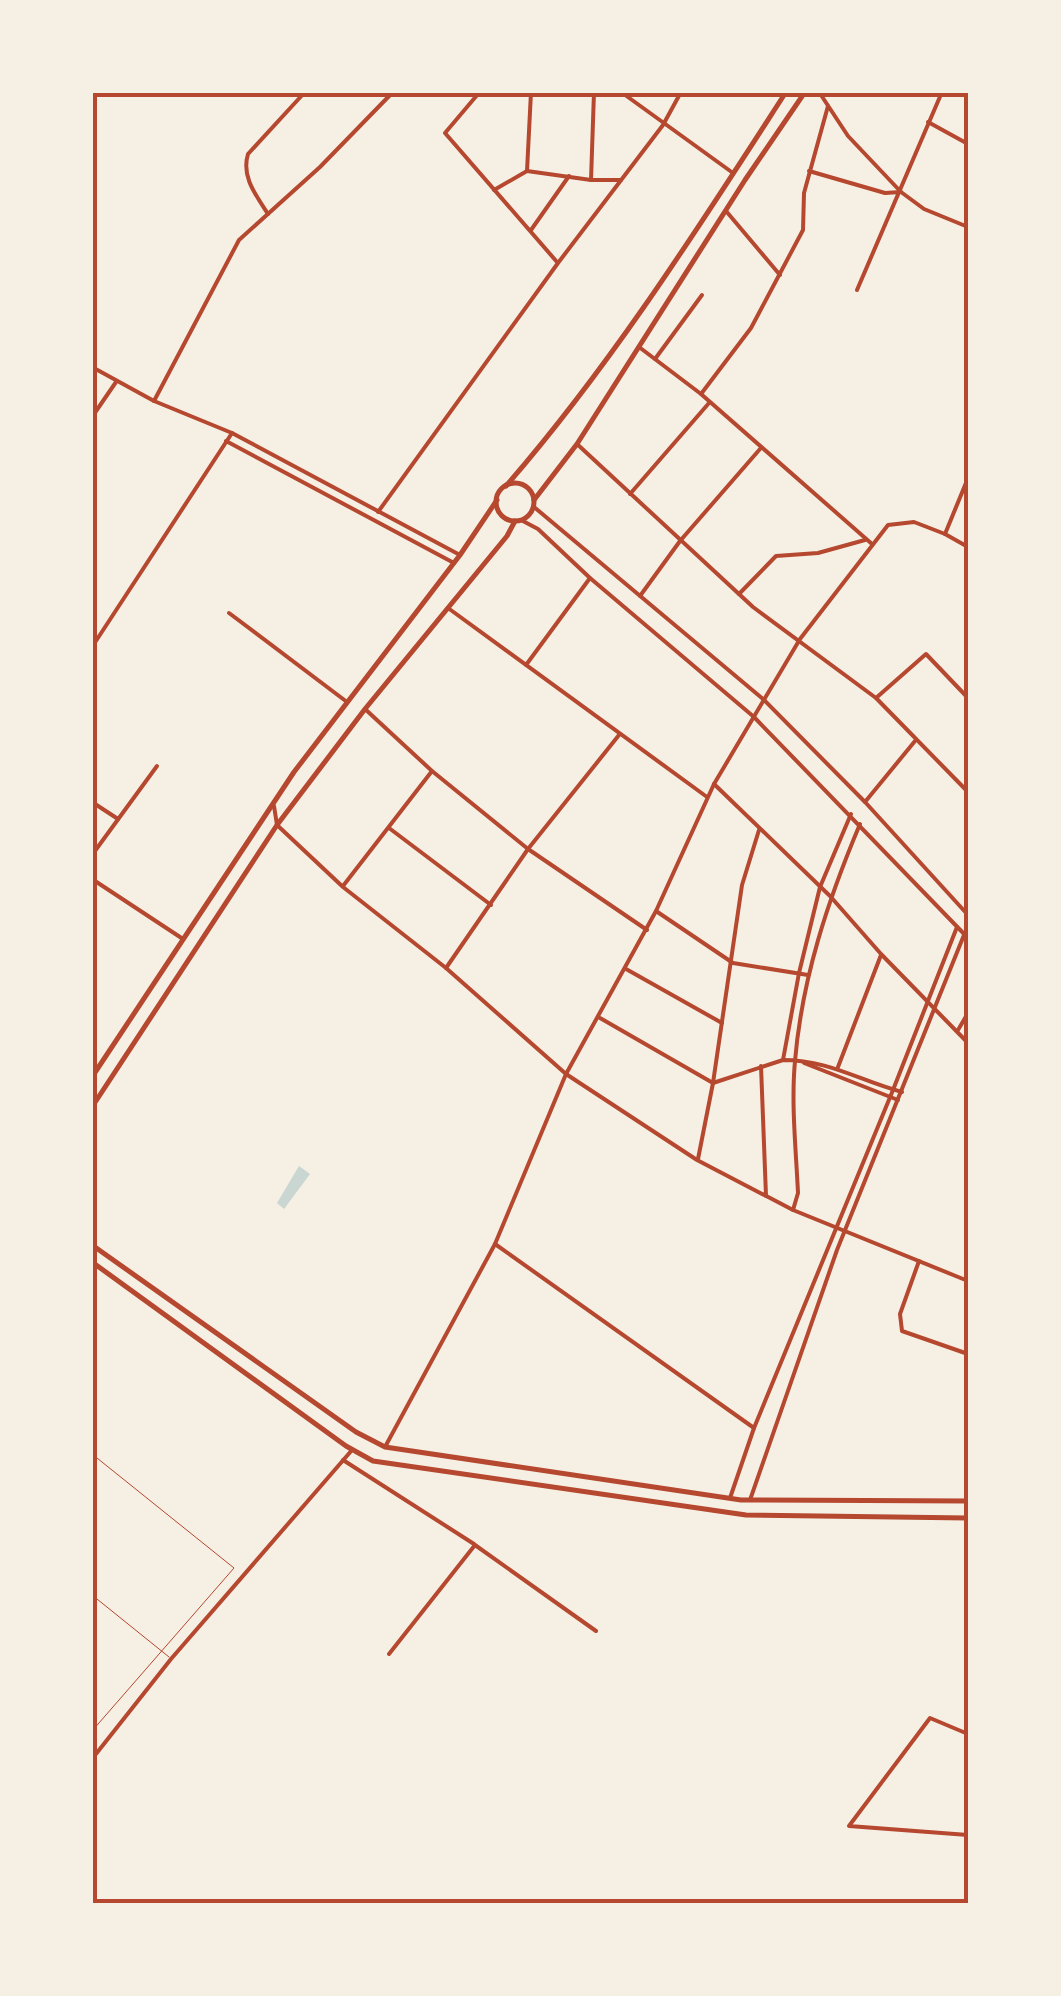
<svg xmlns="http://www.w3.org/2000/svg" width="1061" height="1996" font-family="Signika,sans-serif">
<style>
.water{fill:#c9d6d2}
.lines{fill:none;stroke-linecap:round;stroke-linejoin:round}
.service{stroke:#b5482f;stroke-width:1}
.minor{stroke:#b5482f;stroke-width:4}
.tertiary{stroke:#b5482f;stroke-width:4}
.primary{stroke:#b5482f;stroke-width:5}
.neatline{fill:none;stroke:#b5482f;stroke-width:4}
</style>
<rect width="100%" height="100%" fill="#f6efe4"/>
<polygon class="water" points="299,1166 310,1174 284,1209 277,1203"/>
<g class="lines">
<g class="service">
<polyline points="92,1454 234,1568 92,1731"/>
<polyline points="92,1595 169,1657"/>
</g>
<g class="minor">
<polyline points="496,92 478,94 445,133 557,262"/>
<polyline points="621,92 733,173"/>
<polyline points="928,122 968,144"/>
<polyline points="527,171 591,180 621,180"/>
<polyline points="809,171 885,193 901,192"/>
<polyline points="591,180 594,92"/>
<polyline points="494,190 527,171 531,92"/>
<polyline points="726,211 780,275"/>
<path d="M268,214c-12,-19 -27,-37 -20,-60l57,-62"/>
<polyline points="531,230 569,176"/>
<polyline points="639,347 701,394 872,544"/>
<polyline points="655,359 702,295"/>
<polyline points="701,394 751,328 803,230 804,193 828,106"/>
<polyline points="154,401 239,240 320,167 393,92"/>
<polyline points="92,417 116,382"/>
<polyline points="577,444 753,607 876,698 968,792"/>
<polyline points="968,478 945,534 968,547"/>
<polyline points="630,494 709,403"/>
<polyline points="378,512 558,263 663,125 681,92"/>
<polyline points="739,594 776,556 818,553 865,540"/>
<polyline points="640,596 680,541 760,449"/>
<polyline points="448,608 707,797"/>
<polyline points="229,613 347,702"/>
<polyline points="526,665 590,578"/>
<polyline points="876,698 926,654 968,698"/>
<polyline points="365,709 432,771 528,849 647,930"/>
<polyline points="714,784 830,896 881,954 968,1043"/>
<polyline points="92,802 118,819"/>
<polyline points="865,802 915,741"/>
<polyline points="274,806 277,825"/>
<polyline points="389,828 491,905"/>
<polyline points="92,855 157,766"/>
<polyline points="92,879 183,939"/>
<polyline points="343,886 432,771"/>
<polyline points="656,911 733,963 808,975"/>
<polyline points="446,968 528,849 619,735"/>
<polyline points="626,969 722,1023"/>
<polyline points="600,1018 713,1083"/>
<polyline points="958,1030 968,1013"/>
<polyline points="783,1060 799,973 820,887 851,814"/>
<polyline points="804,1063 898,1100"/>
<polyline points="761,1066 766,1196"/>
<polyline points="838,1067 881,955"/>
<path d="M713,1083l70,-23c46,0 77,21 119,32"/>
<polyline points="893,1090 957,927"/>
<polyline points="698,1159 713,1083 742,885 759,830"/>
<path d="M793,1210l5,-17c-2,-44 -7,-89 -3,-132 7,-83 33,-161 65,-237"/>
<polyline points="495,1244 754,1428"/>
<polyline points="919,1261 900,1314 902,1331 968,1354"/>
<polyline points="343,1460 474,1544"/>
<polyline points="389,1654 475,1545 596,1631"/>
<polyline points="968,1734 930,1718 849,1826 968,1835"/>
<polyline points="92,1759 171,1659 352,1450"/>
</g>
<g class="tertiary">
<polyline points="819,92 848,136 901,192 924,209 968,227"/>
<polyline points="857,290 942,92"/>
<polyline points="92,367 154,401 232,433 460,555"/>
<polyline points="226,441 454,563"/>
<polyline points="534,507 763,699 865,802 968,915"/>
<polyline points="521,520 538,529 590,578 754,717 968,938"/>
<polyline points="92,647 232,433"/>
<polyline points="277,825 343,887 446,968 566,1074 697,1160 793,1210 968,1281"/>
<polyline points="385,1447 495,1244 566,1074 656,911 714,784 800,639 888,525 914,522 945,534"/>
<polyline points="730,1498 754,1428 893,1090"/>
<polyline points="750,1500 837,1250 964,935"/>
</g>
<g class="primary">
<circle cx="515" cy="502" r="19"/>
<path d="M506,486c106,-122 192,-258 280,-394"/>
<polyline points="534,500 577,444 745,180 805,92"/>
<polyline points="92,1077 294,772 460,555 497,500"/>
<polyline points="92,1107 277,825 365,709 507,536 515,521"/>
<polyline points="92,1245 356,1432 385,1447 741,1500 968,1501"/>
<polyline points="92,1262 346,1446 373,1461 746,1515 968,1518"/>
</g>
</g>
<rect width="1061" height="1996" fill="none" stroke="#f6efe4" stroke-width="190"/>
<rect x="95" y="95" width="871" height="1806" class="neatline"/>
</svg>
